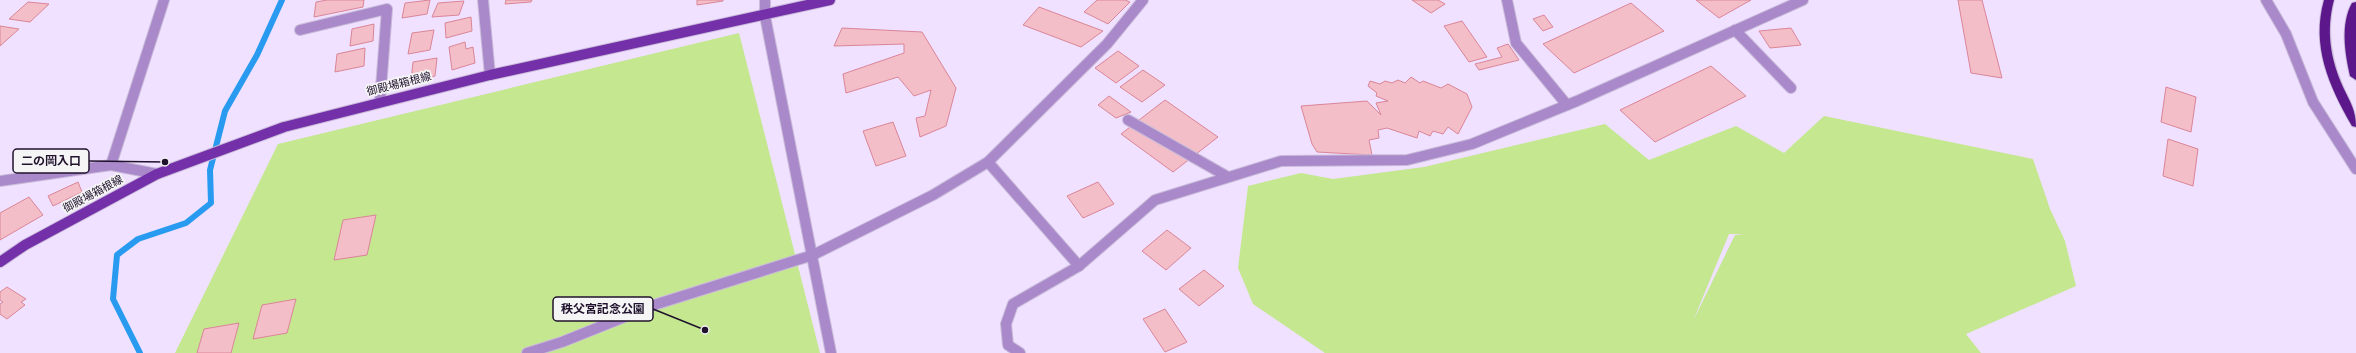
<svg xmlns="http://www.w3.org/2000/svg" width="2356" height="353" font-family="'Source Sans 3','Noto Sans JP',sans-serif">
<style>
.green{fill:#c4e790;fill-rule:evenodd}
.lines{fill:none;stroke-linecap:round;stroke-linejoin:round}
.stream{stroke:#289bf0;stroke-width:6}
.building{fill:#f4bec8;stroke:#da8597}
.minor-casing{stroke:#cabcd9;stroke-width:12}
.major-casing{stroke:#cabcd9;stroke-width:12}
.highway-casing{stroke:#cabcd9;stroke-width:2}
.minor{stroke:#a989ca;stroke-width:10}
.major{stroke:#7430a9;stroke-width:10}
.highway{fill:#5c178a;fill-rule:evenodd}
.labels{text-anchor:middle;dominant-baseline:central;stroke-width:3.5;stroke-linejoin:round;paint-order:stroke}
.street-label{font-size:11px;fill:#20122d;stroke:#f5f5f5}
.leader{fill:none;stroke:#20122d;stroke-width:1.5}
.callout-dot{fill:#20122d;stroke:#f5f5f5;stroke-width:1.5}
.callout{fill:#f5f5f5;stroke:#20122d;stroke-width:1.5}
.callout-label{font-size:12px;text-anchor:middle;font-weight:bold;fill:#20122d}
</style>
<rect width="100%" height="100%" fill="#efe1ff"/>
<g class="green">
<polygon points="739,33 820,353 175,353 278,144"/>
<path d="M1824,116l209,43 17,50 15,32 11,45 -110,48 15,19h-656l-72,-49 -15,-36 10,-82 53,-13 32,6 91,-12 181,-43 44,36 87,-34 48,27zM1729,234h15l-9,1 -42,86z"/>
</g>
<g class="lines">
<polyline class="stream" points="140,353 113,299 117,255 138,239 186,223 211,203 210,170 225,111 257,55 282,0"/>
</g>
<g class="building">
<polygon points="327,0 364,0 363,7 314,17 316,2"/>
<polygon points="430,0 427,14 402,18 405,3"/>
<polygon points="506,0 532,0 531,2 505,4"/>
<polygon points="697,0 723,0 723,1 697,5"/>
<polygon points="1097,0 1125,0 1130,2 1108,24 1084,12"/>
<polygon points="1412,0 1438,0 1445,4 1431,13"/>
<polygon points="1696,0 1751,0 1719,18"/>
<polygon points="1958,0 1982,0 2002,78 1971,73"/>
<polygon points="464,1 459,15 432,17 438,3"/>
<polygon points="28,2 49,4 30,22 9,19"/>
<polygon points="1631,3 1664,31 1574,73 1543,44"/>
<polygon points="1039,7 1103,31 1081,47 1023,25"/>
<polygon points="1544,15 1553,27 1543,31 1533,19"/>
<polygon points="471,17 472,31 446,38 445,23"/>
<polygon points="1462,21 1487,57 1469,62 1444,26"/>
<polygon points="374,24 373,41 350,46 352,29"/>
<polygon points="0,26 19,29 0,46"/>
<polygon points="842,28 922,32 956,88 946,126 920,137 916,118 925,116 931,90 914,96 898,77 846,93 843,74 904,53 904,44 834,46"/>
<polygon points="1791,28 1801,45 1770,48 1759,31"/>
<polygon points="434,30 430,50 408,54 412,33"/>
<polygon points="465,42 466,49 473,47 475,63 452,70 449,47"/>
<polygon points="1508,44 1519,60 1479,70 1475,64 1502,57 1497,48"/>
<polygon points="365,48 364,66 335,72 337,54"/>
<polygon points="1118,51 1139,66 1116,83 1095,68"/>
<polygon points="437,58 435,76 411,81 413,62"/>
<polygon points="1711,66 1746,96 1655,142 1620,110"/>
<polygon points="1143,70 1165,85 1142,102 1120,87"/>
<polygon points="1411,77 1420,83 1423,81 1441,88 1448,84 1467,94 1472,107 1458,134 1448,127 1443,134 1433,131 1430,136 1419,131 1417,138 1387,128 1378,130 1379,138 1369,140 1372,155 1317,152 1312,144 1301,106 1367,101 1381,115 1376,103 1388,101 1376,96 1377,93 1368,86 1370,81 1380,84 1385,81 1392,83 1398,80 1405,83"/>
<polygon points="2166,87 2196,97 2191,132 2161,122"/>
<polygon points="1109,96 1131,112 1116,118 1098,105"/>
<polygon points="1165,100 1218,137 1173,172 1121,134"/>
<polygon points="893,122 906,156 876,166 863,131"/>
<polygon points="2168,139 2198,149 2193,186 2163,176"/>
<polygon points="78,182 82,192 53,206 48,196"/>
<polygon points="1098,182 1114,204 1083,218 1067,196"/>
<polygon points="29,197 43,215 0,240 0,213"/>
<polygon points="376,215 367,255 334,260 343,220"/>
<polygon points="1167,230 1191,248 1166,270 1142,251"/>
<polygon points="1204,270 1224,286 1199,306 1179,289"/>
<polygon points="7,287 26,299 21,302 25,305 7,319 0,314 0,304 3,302 0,300 0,292"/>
<polygon points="296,299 287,333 253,339 262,305"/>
<polygon points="1165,309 1187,342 1165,352 1143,319"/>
<polygon points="239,323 231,353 197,353 204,329"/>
</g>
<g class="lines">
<g class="minor-casing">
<g id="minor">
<polyline points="483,0 490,75"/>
<polyline points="765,0 765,16 831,353"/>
<polyline points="1507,0 1516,43 1567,105"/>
<polyline points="2266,0 2286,34 2313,102 2356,169"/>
<polyline points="300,30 387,9 380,101"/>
<polyline points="1735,30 1791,88"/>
<polyline points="1128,120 1228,177"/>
<polyline points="988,162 1079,266"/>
<polyline points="111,165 164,0"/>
<polyline points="0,181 111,165 157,174"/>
<polyline points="527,353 562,342 657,304 813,255 933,195 988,162 1107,44 1143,0"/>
<polyline points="1020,353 1008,345 1006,324 1013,304 1079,266 1155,200 1281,161 1407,160 1472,144 1577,101 1803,0"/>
</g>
</g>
<g class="major-casing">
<polyline id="major" points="0,262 25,245 157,174 284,127 490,75 830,0"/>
</g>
<g class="highway-casing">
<g id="highway">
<path d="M2324,0h10c-8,30 -4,58 9,87 7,15 13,23 13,40l-4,-1c-23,-40 -41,-80 -28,-126z"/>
<path d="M2356,2v78l-6,-4c-5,-22 -10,-52 2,-73z"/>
</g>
</g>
<use href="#minor" class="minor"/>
<use href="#major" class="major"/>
<use href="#highway" class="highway"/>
</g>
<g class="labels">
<g class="street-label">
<text transform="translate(399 84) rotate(-14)">御殿場箱根線</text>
<text transform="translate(93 194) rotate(-28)">御殿場箱根線</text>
</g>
</g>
<path class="leader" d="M165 162L89 161M705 330L653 309"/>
<g class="callout-dot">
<circle cx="165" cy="162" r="4"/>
<circle cx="705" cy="330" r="4"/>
</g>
<g class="callout">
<rect x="13" y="149" width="76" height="24" rx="4"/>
<rect x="553" y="297" width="100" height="24" rx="4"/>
</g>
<g class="callout-label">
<text x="51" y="165">二の岡入口</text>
<text x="603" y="313">秩父宮記念公園</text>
</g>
</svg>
